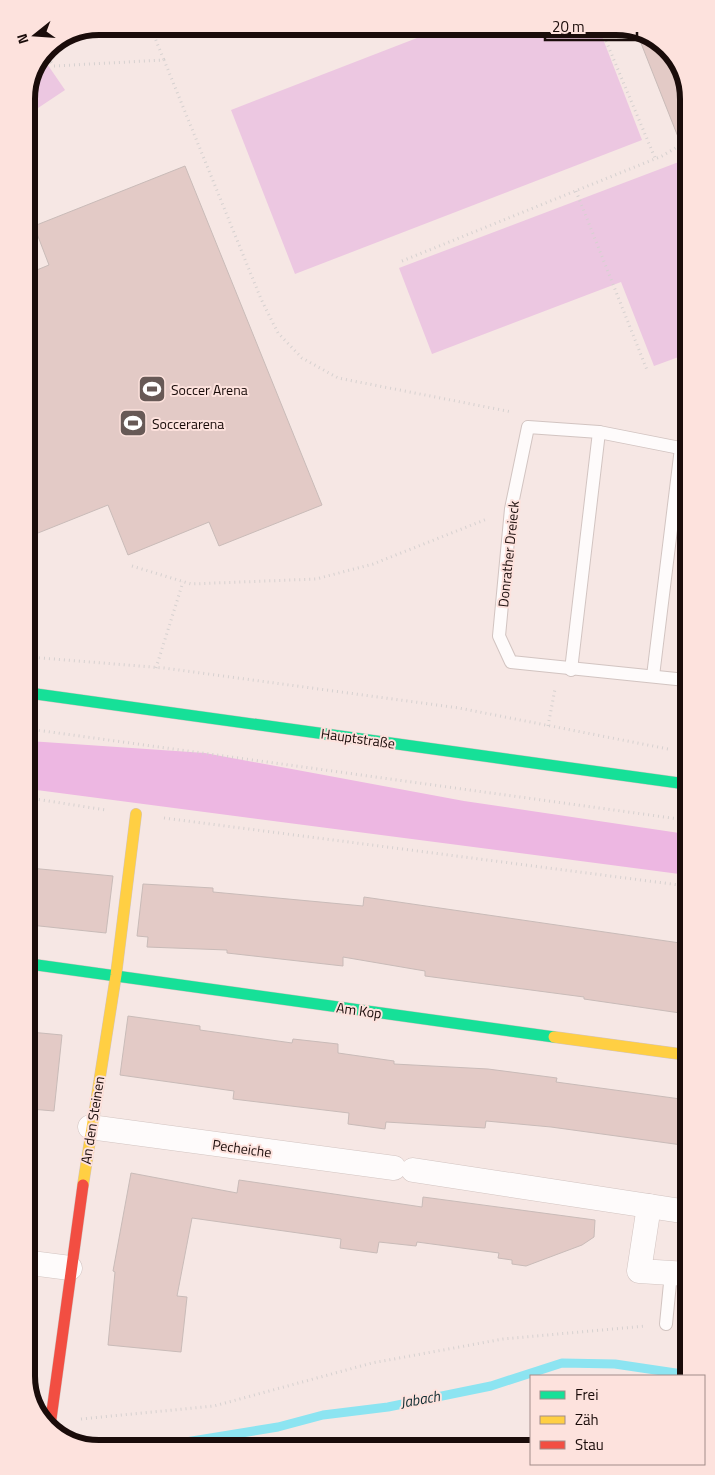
<svg xmlns="http://www.w3.org/2000/svg" width="715" height="1475" font-family="'Titillium Web',sans-serif">
<style>
.green{fill:#ecc7e1}
.forest{fill:#edb7e2}
.lines{fill:none;stroke-linecap:round;stroke-linejoin:round}
.stream{stroke:#8ce4f1;stroke-width:9}
.building{fill:#e3cac6;stroke:#c9bbb8}
.lane-casing{stroke:#d2c4c1;stroke-width:14}
.street-casing{stroke:#d2c4c1;stroke-width:25}
.fast-casing{stroke:#d2c4c1;stroke-width:12}
.slow-casing{stroke:#d2c4c1;stroke-width:12}
.jam-casing{stroke:#d2c4c1;stroke-width:12}
.path{stroke:#d6d1d0;stroke-width:3;stroke-dasharray:1 4;stroke-linecap:butt}
.lane{stroke:#fefbfb;stroke-width:12}
.street{stroke:#fefbfb;stroke-width:24}
.fast{stroke:#16e098;stroke-width:11}
.slow{stroke:#ffcf43;stroke-width:11}
.jam{stroke:#f24e42;stroke-width:11}
.labels{text-anchor:middle;dominant-baseline:central;stroke-width:4;stroke-linejoin:round;paint-order:stroke}
.poi-label{font-size:14px;fill:#1a0c0a;stroke:#fde2dd;text-anchor:start}
.street-label{font-size:14px;fill:#1a0c0a;stroke:#fde2dd}
.water-label{font-size:15px;font-style:italic;fill:#122f34;stroke:#fde2dd}
.rim{fill:none;stroke:#1a0c0a;stroke-width:6}
</style>
<rect width="100%" height="100%" fill="#f6e7e4"/>
<g class="green">
<polygon points="448,26 598,26 642,140 295,274 231,110"/>
<polygon points="43,58 65,90 26,116 26,95"/>
<polygon points="684,160 684,355 654,366 621,282 432,354 399,268"/>
</g>
<polygon class="forest" points="29,741 205,753 464,801 686,834 687,875 29,789"/>
<g class="lines">
<polyline class="stream" points="149,1448 278,1427 323,1415 388,1407 491,1386 562,1363 615,1364 689,1375"/>
</g>
<g class="building">
<polygon points="637,33 660,41 683,72 684,147 682,147"/>
<polygon points="185,166 322,505 219,546 209,522 128,555 108,505 28,537 27,274 49,265 34,226"/>
<polygon points="30,868 113,876 106,933 30,925"/>
<polygon points="143,884 213,888 213,892 363,906 364,897 687,944 687,1014 584,999 584,997 425,976 425,971 343,957 343,966 227,953 227,950 147,947 148,937 137,936"/>
<polygon points="128,1016 200,1026 200,1030 292,1043 293,1039 338,1044 338,1053 394,1061 394,1064 488,1069 557,1078 556,1082 688,1100 682,1145 551,1127 486,1121 485,1128 386,1122 385,1129 348,1124 349,1113 233,1099 234,1091 120,1075"/>
<polygon points="30,1032 62,1035 54,1111 31,1109"/>
<polygon points="131,1173 237,1193 239,1180 422,1207 423,1197 595,1220 594,1237 582,1245 526,1266 512,1264 512,1260 498,1258 499,1253 417,1242 416,1246 379,1242 377,1253 340,1248 341,1239 192,1218 177,1296 187,1297 181,1352 108,1345 115,1272 113,1271"/>
</g>
<g class="lines">
<g class="lane-casing">
<g id="lane">
<polyline points="685,449 599,432 528,427 511,509 499,636 511,662 686,680"/>
<polyline points="571,670 599,432"/>
<polyline points="653,676 681,448"/>
<polyline points="666,1324 671,1273"/>
</g>
</g>
<g class="street-casing">
<g id="street">
<polyline points="90,1127 394,1168"/>
<polyline points="413,1170 688,1212"/>
<polyline points="649,1206 639,1271 688,1274"/>
<polyline points="31,1263 70,1268"/>
</g>
</g>
<g class="fast-casing">
<g id="fast">
<polyline points="29,693 686,784"/>
<polyline points="30,964 554,1037"/>
</g>
</g>
<g class="slow-casing">
<g id="slow">
<polyline points="554,1037 687,1055"/>
<polyline points="83,1185 116,975 136,814"/>
</g>
</g>
<g class="jam-casing">
<polyline id="jam" points="50,1426 83,1185"/>
</g>
<g class="path">
<polyline points="150,26 164,60"/>
<polyline points="606,41 655,158"/>
<polyline points="45,54 54,66 164,60 261,299 278,333 302,358 338,378 512,412"/>
<polyline points="576,191 647,370"/>
<polyline points="402,261 662,156 684,143"/>
<polyline points="132,566 191,584 316,579 373,564 487,519"/>
<polyline points="29,657 164,668 459,708 668,749"/>
<polyline points="156,668 183,582"/>
<polyline points="548,726 555,689"/>
<polyline points="29,729 686,820"/>
<polyline points="29,798 106,810"/>
<polyline points="164,818 687,886"/>
<polyline points="81,1419 214,1406 372,1363 503,1339 646,1326"/>
</g>
<use href="#lane" class="lane"/>
<use href="#street" class="street"/>
<use href="#fast" class="fast"/>
<use href="#slow" class="slow"/>
<use href="#jam" class="jam"/>
</g>
<defs>
<g id="stadium-square" transform="scale(1.4375)"><rect x="-9" y="-9" width="18" height="18" rx="4" fill="#675956" stroke="#fde2dd"/><path d="M0-5a6.5 5 0 1 0 0 10a6.5 5 0 1 0 0-10ZM-3.5-1.8h7v3.6h-7Z" fill="#fff"/></g>
</defs>
<g fill-rule="evenodd">
<use href="#stadium-square" x="152" y="389"/>
<use href="#stadium-square" x="133" y="423"/>
</g>
<g class="labels">
<g class="poi-label">
<text x="171" y="389">Soccer Arena</text>
<text x="152" y="423">Soccerarena</text>
</g>
<g class="street-label">
<text transform="translate(508 554) rotate(-84)">Donrather Dreieck</text>
<text transform="translate(358 738) rotate(8)">Hauptstraße</text>
<text transform="translate(359 1010) rotate(8)">Am Kop</text>
<text transform="translate(92 1120) rotate(-81)">An den Steinen</text>
<text transform="translate(242 1148) rotate(8)">Pecheiche</text>
</g>
<g class="water-label">
<text transform="translate(420 1399) rotate(-10)">Jabach</text>
</g>
</g>
<path d="M0 0H715V1475H0ZM99 35H616A64 64 0 0 1 680 99V1376A64 64 0 0 1 616 1440H99A64 64 0 0 1 35 1376V99A64 64 0 0 1 99 35Z" fill="#fde2dd" fill-rule="evenodd"/>
<path class="rim" d="M99 35H616A64 64 0 0 1 680 99V1376A64 64 0 0 1 616 1440H99A64 64 0 0 1 35 1376V99A64 64 0 0 1 99 35Z"/>
<rect x="530" y="1375" width="175" height="90" fill="#fde2dd" stroke="#a28c89"/>
<rect x="540" y="1391" width="25" height="8" fill="#16e098" stroke="#a28c89"/>
<text x="575" y="1400" font-size="15" fill="#1a0c0a">Frei</text>
<rect x="540" y="1416" width="25" height="8" fill="#ffcf43" stroke="#a28c89"/>
<text x="575" y="1425" font-size="15" fill="#1a0c0a">Zäh</text>
<rect x="540" y="1441" width="25" height="8" fill="#f24e42" stroke="#a28c89"/>
<text x="575" y="1450" font-size="15" fill="#1a0c0a">Stau</text>
<g transform="translate(35 35) rotate(253)" stroke="#fde2dd" stroke-width="4" paint-order="stroke">
<path d="M0-4L9 19L0 12L-9 19Z" fill="#1a0c0a"/>
<text y="-8" font-size="14" font-weight="bold" text-anchor="middle" fill="#1a0c0a">N</text>
</g>
<path d="M545 32v8h92v-8" fill="none" stroke="#1a0c0a" stroke-width="2.5"/>
<text x="552" y="32" font-size="15" fill="#1a0c0a" stroke="#fde2dd" stroke-width="4" paint-order="stroke">20 m</text>
</svg>
